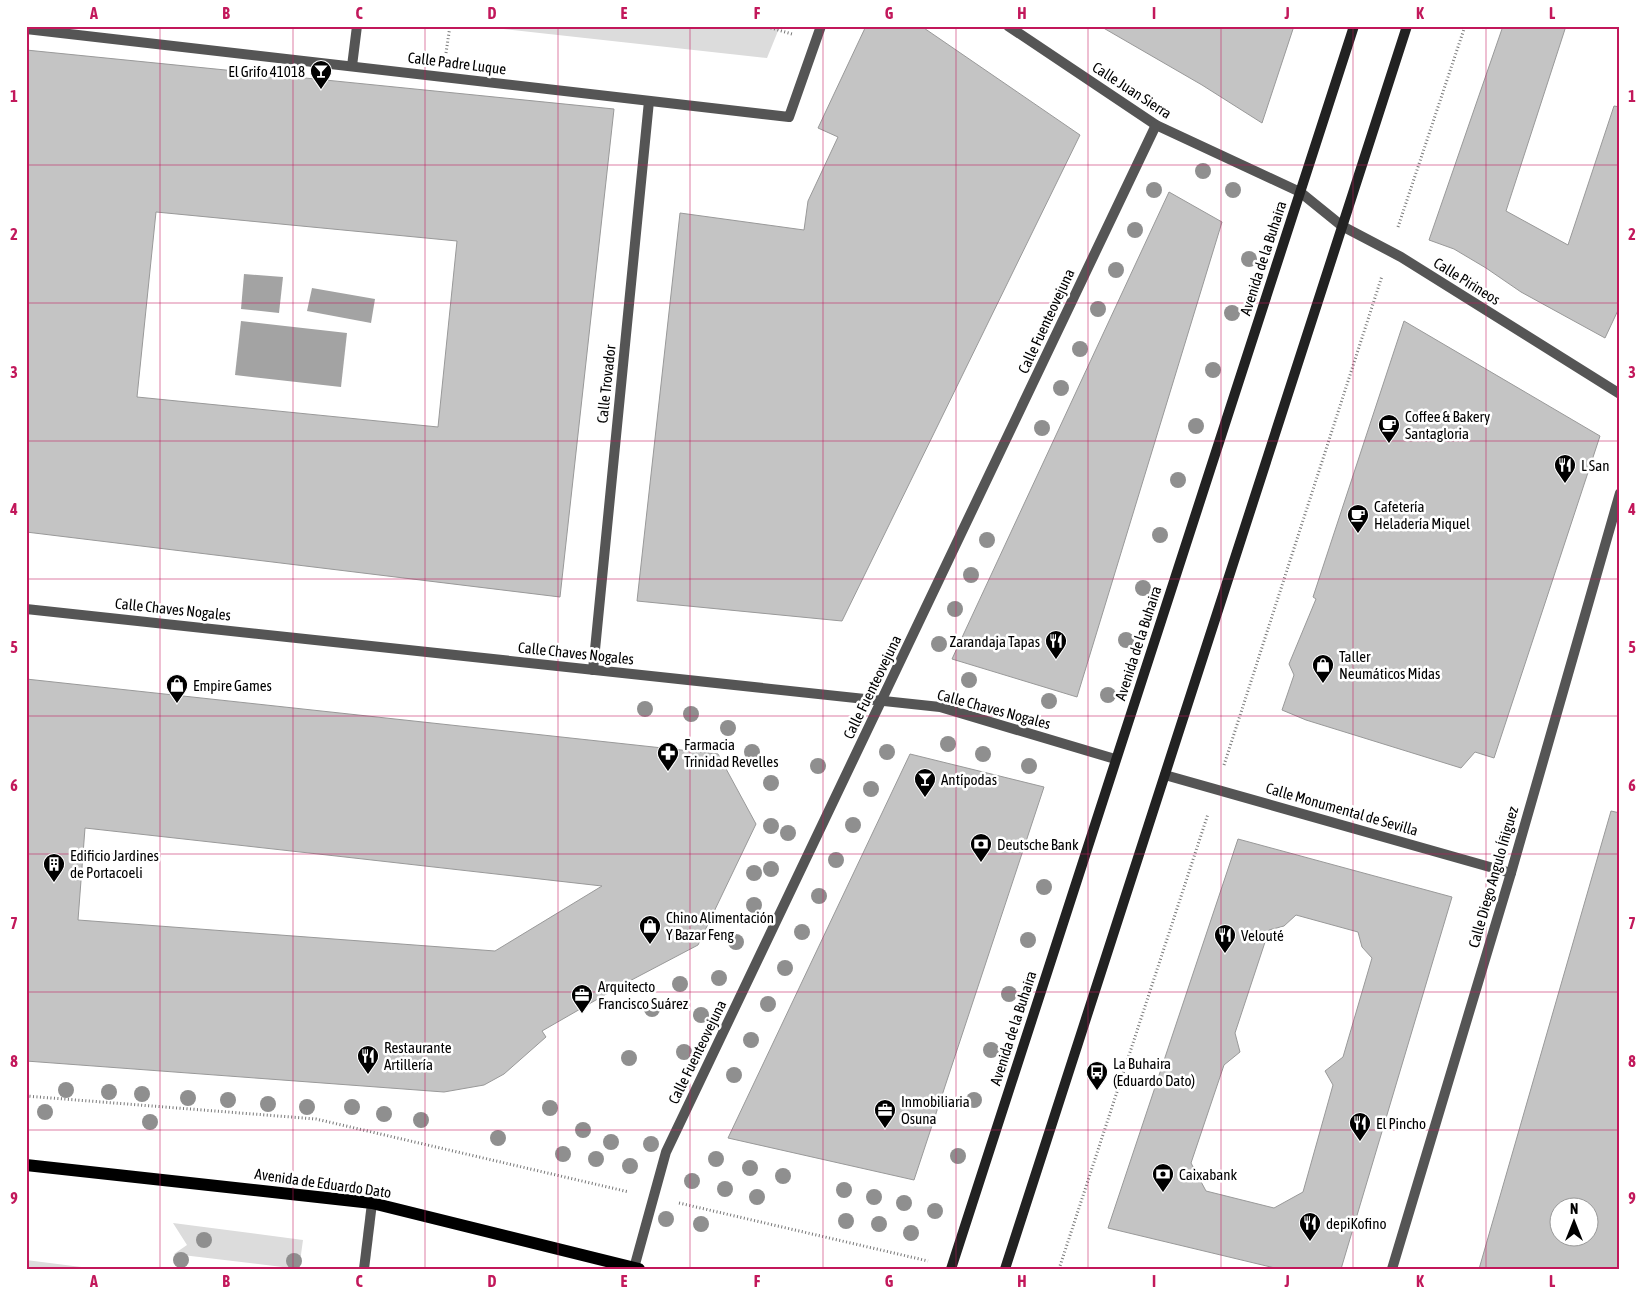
<svg xmlns="http://www.w3.org/2000/svg" width="1646" height="1295" font-family="'Asap Condensed',sans-serif">
<style>
.green{fill:#dcdcdc}
.water{fill:#a3a3a3}
.building{fill:#c4c4c4;stroke:#999;fill-rule:evenodd}
.lines{fill:none;stroke-linecap:round;stroke-linejoin:round}
.path{stroke:#777;stroke-width:3;stroke-dasharray:1 2.5;stroke-linecap:butt}
.street{stroke:#555;stroke-width:10}
.secondary{stroke:#222;stroke-width:10}
.primary{stroke:#000;stroke-width:12}
.tree{fill:#8f8f8f}
.grid{fill:none;stroke:#c2185b;stroke-width:1;stroke-opacity:0.55}
.labels{text-anchor:middle;dominant-baseline:central;stroke-width:5;stroke-linejoin:round;paint-order:stroke}
.street-label{font-size:15px;fill:#000;stroke:#fff}
.poi-label{font-size:15px;fill:#000;stroke:#fff;text-anchor:start}
.neatline{fill:none;stroke:#c2185b;stroke-width:2}
.grid-label{font-size:16px;text-anchor:middle;font-weight:bold;fill:#c2185b}
</style>
<rect width="100%" height="100%" fill="#fff"/>
<g class="green">
<polygon points="477,26 780,26 767,58"/>
<polygon points="173,1223 303,1240 299,1269 174,1254 187,1245"/>
<polygon points="26,1260 97,1269 26,1269"/>
</g>
<g class="water">
<polygon points="244,274 283,277 279,313 241,309"/>
<polygon points="312,288 375,299 371,323 307,311"/>
<polygon points="241,321 347,333 341,387 235,375"/>
</g>
<g class="building">
<polygon points="866,26 921,26 1080,135 842,621 637,601 680,213 804,230 808,201 838,137 818,128"/>
<polygon points="1100,26 1294,26 1262,123 1202,85"/>
<polygon points="1503,26 1566,26 1506,211 1568,245 1614,106 1620,107 1620,306 1605,338 1521,292 1486,268 1454,249 1429,240"/>
<path d="M26,50l588,59 -54,488 -534,-65zM156,212l301,29 -19,186 -301,-30z"/>
<polygon points="1169,192 1222,222 1077,697 952,659"/>
<polygon points="1404,321 1600,436 1494,758 1475,752 1461,768 1306,720 1282,710 1294,675 1289,664 1316,599 1313,597"/>
<path d="M26,679l692,75 38,70 -58,121 -76,40 -80,46 4,6 -42,37 -20,11 -40,7 -418,-31zM85,828l269,30 248,28 -107,65 -417,-31z"/>
<polygon points="910,754 1044,787 914,1180 728,1138"/>
<path d="M1611,811l9,2v456h-141zM1558,1208h30v30h-30z"/>
<path d="M1238,839l214,58 -111,372h-62l-171,-41zM1296,915l62,17 4,15 10,11 -29,99 -18,14 8,14 -30,107 -29,16 -68,-17 -15,-28 33,-98 16,-13 -5,-19 34,-103 15,-4z"/>
</g>
<g class="lines">
<g class="path">
<polyline points="764,26 792,34"/>
<polyline points="446,53 450,26"/>
<polyline points="1398,227 1465,26"/>
<polyline points="1224,765 1382,276"/>
<polyline points="26,1096 316,1119 629,1192"/>
<polyline points="679,1203 928,1261"/>
<polyline points="1059,1269 1208,814"/>
</g>
<g class="street">
<polyline points="1008,26 1156,125 1300,192 1342,226 1401,257 1620,394"/>
<polyline points="26,29 789,117 821,26"/>
<polyline points="352,66 357,26"/>
<polyline points="26,609 940,707 1115,759"/>
<polyline points="593,670 649,101"/>
<polyline points="1165,775 1511,873"/>
<polyline points="634,1268 666,1152 1156,125"/>
<polyline points="364,1269 372,1203"/>
<polyline points="1392,1269 1511,873 1620,493"/>
</g>
<g class="secondary">
<polyline points="951,1269 1354,26"/>
<polyline points="1005,1269 1407,26"/>
</g>
<polyline class="primary" points="26,1165 372,1203 639,1269"/>
</g>
<g class="tree">
<circle cx="1203" cy="171" r="8"/>
<circle cx="1154" cy="190" r="8"/>
<circle cx="1233" cy="190" r="8"/>
<circle cx="1135" cy="230" r="8"/>
<circle cx="1249" cy="259" r="8"/>
<circle cx="1116" cy="270" r="8"/>
<circle cx="1098" cy="309" r="8"/>
<circle cx="1232" cy="313" r="8"/>
<circle cx="1080" cy="349" r="8"/>
<circle cx="1213" cy="370" r="8"/>
<circle cx="1061" cy="388" r="8"/>
<circle cx="1196" cy="426" r="8"/>
<circle cx="1042" cy="428" r="8"/>
<circle cx="1178" cy="480" r="8"/>
<circle cx="1160" cy="535" r="8"/>
<circle cx="987" cy="540" r="8"/>
<circle cx="971" cy="575" r="8"/>
<circle cx="1143" cy="588" r="8"/>
<circle cx="955" cy="609" r="8"/>
<circle cx="1126" cy="640" r="8"/>
<circle cx="939" cy="644" r="8"/>
<circle cx="969" cy="680" r="8"/>
<circle cx="1108" cy="695" r="8"/>
<circle cx="1049" cy="701" r="8"/>
<circle cx="645" cy="709" r="8"/>
<circle cx="691" cy="714" r="8"/>
<circle cx="728" cy="728" r="8"/>
<circle cx="948" cy="744" r="8"/>
<circle cx="752" cy="752" r="8"/>
<circle cx="887" cy="752" r="8"/>
<circle cx="983" cy="754" r="8"/>
<circle cx="818" cy="766" r="8"/>
<circle cx="1029" cy="766" r="8"/>
<circle cx="771" cy="783" r="8"/>
<circle cx="871" cy="789" r="8"/>
<circle cx="853" cy="825" r="8"/>
<circle cx="771" cy="826" r="8"/>
<circle cx="788" cy="833" r="8"/>
<circle cx="836" cy="860" r="8"/>
<circle cx="771" cy="869" r="8"/>
<circle cx="754" cy="873" r="8"/>
<circle cx="1044" cy="887" r="8"/>
<circle cx="819" cy="896" r="8"/>
<circle cx="754" cy="905" r="8"/>
<circle cx="802" cy="932" r="8"/>
<circle cx="1028" cy="940" r="8"/>
<circle cx="736" cy="942" r="8"/>
<circle cx="785" cy="968" r="8"/>
<circle cx="719" cy="978" r="8"/>
<circle cx="680" cy="984" r="8"/>
<circle cx="1009" cy="994" r="8"/>
<circle cx="768" cy="1004" r="8"/>
<circle cx="652" cy="1009" r="8"/>
<circle cx="701" cy="1015" r="8"/>
<circle cx="751" cy="1040" r="8"/>
<circle cx="991" cy="1050" r="8"/>
<circle cx="684" cy="1052" r="8"/>
<circle cx="629" cy="1058" r="8"/>
<circle cx="734" cy="1075" r="8"/>
<circle cx="66" cy="1090" r="8"/>
<circle cx="109" cy="1092" r="8"/>
<circle cx="142" cy="1094" r="8"/>
<circle cx="188" cy="1098" r="8"/>
<circle cx="228" cy="1100" r="8"/>
<circle cx="974" cy="1100" r="8"/>
<circle cx="268" cy="1104" r="8"/>
<circle cx="307" cy="1107" r="8"/>
<circle cx="352" cy="1107" r="8"/>
<circle cx="550" cy="1108" r="8"/>
<circle cx="45" cy="1112" r="8"/>
<circle cx="384" cy="1114" r="8"/>
<circle cx="421" cy="1120" r="8"/>
<circle cx="150" cy="1122" r="8"/>
<circle cx="583" cy="1130" r="8"/>
<circle cx="498" cy="1138" r="8"/>
<circle cx="611" cy="1142" r="8"/>
<circle cx="651" cy="1144" r="8"/>
<circle cx="563" cy="1154" r="8"/>
<circle cx="958" cy="1156" r="8"/>
<circle cx="596" cy="1159" r="8"/>
<circle cx="716" cy="1159" r="8"/>
<circle cx="630" cy="1166" r="8"/>
<circle cx="750" cy="1168" r="8"/>
<circle cx="783" cy="1176" r="8"/>
<circle cx="692" cy="1181" r="8"/>
<circle cx="725" cy="1189" r="8"/>
<circle cx="844" cy="1190" r="8"/>
<circle cx="757" cy="1197" r="8"/>
<circle cx="874" cy="1197" r="8"/>
<circle cx="904" cy="1203" r="8"/>
<circle cx="935" cy="1211" r="8"/>
<circle cx="666" cy="1219" r="8"/>
<circle cx="846" cy="1221" r="8"/>
<circle cx="701" cy="1224" r="8"/>
<circle cx="879" cy="1224" r="8"/>
<circle cx="911" cy="1233" r="8"/>
<circle cx="204" cy="1240" r="8"/>
<circle cx="181" cy="1260" r="8"/>
<circle cx="294" cy="1261" r="8"/>
</g>
<path class="grid" d="M160,26v1243M293,26v1243M425,26v1243M558,26v1243M690,26v1243M823,26v1243M956,26v1243M1088,26v1243M1221,26v1243M1353,26v1243M1486,26v1243M26,165h1594M26,303h1594M26,441h1594M26,579h1594M26,716h1594M26,854h1594M26,992h1594M26,1130h1594"/>
<defs>
<g id="bar-pin" transform="scale(1.125)"><path d="M0 17L-7.5 6A9.5 9.5 0 1 1 7.5 6Z" fill="#000" stroke="#fff"/><path d="M-6-5H6L.8 .8V4.5H3.5V6h-7V4.5H-.8V.8Z" fill="#fff"/></g>
<g id="cafe-pin" transform="scale(1.125)"><path d="M0 17L-7.5 6A9.5 9.5 0 1 1 7.5 6Z" fill="#000" stroke="#fff"/><path d="M-5.5-4.5H6V0H3Q3 3.5 0 3.5H-2.5Q-5.5 3.5-5.5 0ZM3-3.2v2h1.7v-2ZM-6 4.5H4V6H-6Z" fill="#fff"/></g>
<g id="restaurant-pin" transform="scale(1.125)"><path d="M0 17L-7.5 6A9.5 9.5 0 1 1 7.5 6Z" fill="#000" stroke="#fff"/><path d="M-5-6h1v4h1v-4h1v4h1v-4h1v5L-1.5 .5V6h-2V.5L-5-1ZM5-6V6H3V1.5H1.5Q1.5-4 5-6Z" fill="#fff"/></g>
<g id="shop-pin" transform="scale(1.125)"><path d="M0 17L-7.5 6A9.5 9.5 0 1 1 7.5 6Z" fill="#000" stroke="#fff"/><path d="M-5-2.5h2.3a2.7 3.5 0 0 1 5.4 0H5L5.5 6h-11ZM-1.5-2.5h3a1.5 2.3 0 0 0-3 0Z" fill="#fff"/></g>
<g id="pharmacy-pin" transform="scale(1.125)"><path d="M0 17L-7.5 6A9.5 9.5 0 1 1 7.5 6Z" fill="#000" stroke="#fff"/><path d="M-2-6h4v4h4v4h-4v4h-4v-4h-4v-4h4Z" fill="#fff"/></g>
<g id="bank-pin" transform="scale(1.125)"><path d="M0 17L-7.5 6A9.5 9.5 0 1 1 7.5 6Z" fill="#000" stroke="#fff"/><path d="M-6-4H6V4H-6ZM0-2.3a2.3 2.3 0 1 0 0 4.6a2.3 2.3 0 1 0 0-4.6Z" fill="#fff"/></g>
<g id="building-pin" transform="scale(1.125)"><path d="M0 17L-7.5 6A9.5 9.5 0 1 1 7.5 6Z" fill="#000" stroke="#fff"/><path d="M-4-6H4V6H1V3H-1V6H-4ZM-2.5-4.3h1.7v1.8h-1.7ZM.8-4.3h1.7v1.8H.8ZM-2.5-1h1.7V.8h-1.7ZM.8-1h1.7V.8H.8Z" fill="#fff"/></g>
<g id="office-pin" transform="scale(1.125)"><path d="M0 17L-7.5 6A9.5 9.5 0 1 1 7.5 6Z" fill="#000" stroke="#fff"/><path d="M-6-3h4V-5.5h4V-3h4V5H-6ZM-1-4.5V-3h2v-1.5ZM-6 0V1H6V0Z" fill="#fff"/></g>
<g id="bus-pin" transform="scale(1.125)"><path d="M0 17L-7.5 6A9.5 9.5 0 1 1 7.5 6Z" fill="#000" stroke="#fff"/><path d="M-5-6H5V4H4V6H2V4H-2V6H-4V4H-5ZM-3.5-4V0h7V-4ZM-3.5 1.2v1.5H-2V1.2ZM2 1.2v1.5H3.5V1.2Z" fill="#fff"/></g>
</defs>
<g fill-rule="evenodd">
<use href="#bar-pin" x="321" y="71"/>
<use href="#cafe-pin" x="1389" y="425"/>
<use href="#restaurant-pin" x="1565" y="465"/>
<use href="#cafe-pin" x="1358" y="515"/>
<use href="#restaurant-pin" x="1056" y="641"/>
<use href="#shop-pin" x="1323" y="665"/>
<use href="#shop-pin" x="177" y="685"/>
<use href="#pharmacy-pin" x="668" y="753"/>
<use href="#bar-pin" x="925" y="779"/>
<use href="#bank-pin" x="981" y="844"/>
<use href="#building-pin" x="54" y="864"/>
<use href="#shop-pin" x="650" y="926"/>
<use href="#restaurant-pin" x="1225" y="935"/>
<use href="#office-pin" x="582" y="995"/>
<use href="#restaurant-pin" x="368" y="1056"/>
<use href="#bus-pin" x="1097" y="1072"/>
<use href="#office-pin" x="885" y="1110"/>
<use href="#restaurant-pin" x="1360" y="1123"/>
<use href="#bank-pin" x="1163" y="1174"/>
<use href="#restaurant-pin" x="1310" y="1223"/>
</g>
<g class="labels">
<g class="street-label">
<text transform="translate(457 63) rotate(7)">Calle Padre Luque</text>
<text transform="translate(1132 90) rotate(33)">Calle Juan Sierra</text>
<text transform="translate(1263 258) rotate(-72)">Avenida de la Buhaira</text>
<text transform="translate(1467 281) rotate(32)">Calle Pirineos</text>
<text transform="translate(1046 321) rotate(-65)">Calle Fuenteovejuna</text>
<text transform="translate(606 384) rotate(-84)">Calle Trovador</text>
<text transform="translate(173 609) rotate(6)">Calle Chaves Nogales</text>
<text transform="translate(1138 643) rotate(-72)">Avenida de la Buhaira</text>
<text transform="translate(576 653) rotate(6)">Calle Chaves Nogales</text>
<text transform="translate(872 687) rotate(-64)">Calle Fuenteovejuna</text>
<text transform="translate(994 709) rotate(15)">Calle Chaves Nogales</text>
<text transform="translate(1342 809) rotate(16)">Calle Monumental de Sevilla</text>
<text transform="translate(1493 877) rotate(-74)">Calle Diego Angulo Íñiguez</text>
<text transform="translate(1013 1028) rotate(-72)">Avenida de la Buhaira</text>
<text transform="translate(697 1052) rotate(-64)">Calle Fuenteovejuna</text>
<text transform="translate(323 1183) rotate(8)">Avenida de Eduardo Dato</text>
</g>
<g class="poi-label">
<text x="305" y="71" text-anchor="end">El Grifo 41018</text>
<text x="1405" y="416">Coffee &amp; Bakery<tspan x="1405" dy="17">Santagloria</tspan></text>
<text x="1581" y="465">L San</text>
<text x="1374" y="506">Cafetería<tspan x="1374" dy="17">Heladería Miquel</tspan></text>
<text x="1040" y="641" text-anchor="end">Zarandaja Tapas</text>
<text x="1339" y="656">Taller<tspan x="1339" dy="17">Neumáticos Midas</tspan></text>
<text x="193" y="685">Empire Games</text>
<text x="684" y="744">Farmacia<tspan x="684" dy="17">Trinidad Revelles</tspan></text>
<text x="941" y="779">Antípodas</text>
<text x="997" y="844">Deutsche Bank</text>
<text x="70" y="855">Edificio Jardines<tspan x="70" dy="17">de Portacoeli</tspan></text>
<text x="666" y="917">Chino Alimentación<tspan x="666" dy="17">Y Bazar Feng</tspan></text>
<text x="1241" y="935">Velouté</text>
<text x="598" y="986">Arquitecto<tspan x="598" dy="17">Francisco Suárez</tspan></text>
<text x="384" y="1047">Restaurante<tspan x="384" dy="17">Artillería</tspan></text>
<text x="1113" y="1063">La Buhaira<tspan x="1113" dy="17">(Eduardo Dato)</tspan></text>
<text x="901" y="1101">Inmobiliaria<tspan x="901" dy="17">Osuna</tspan></text>
<text x="1376" y="1123">El Pincho</text>
<text x="1179" y="1174">Caixabank</text>
<text x="1326" y="1223">depiKofino</text>
</g>
</g>
<rect width="1646" height="1295" fill="none" stroke="#ffffff" stroke-width="55"/>
<g transform="translate(1574 1222)"><circle r="24" fill="#ffffff" stroke="#999999"/>
<path d="M0-4L9 19L0 12L-9 19Z" fill="#000000"/>
<text y="-8" font-size="14" font-weight="bold" text-anchor="middle" fill="#000000">N</text>
</g>
<rect x="28" y="28" width="1590" height="1240" class="neatline"/>
<g class="grid-label">
<text x="94" y="19">A</text>
<text x="226" y="19">B</text>
<text x="359" y="19">C</text>
<text x="492" y="19">D</text>
<text x="624" y="19">E</text>
<text x="757" y="19">F</text>
<text x="889" y="19">G</text>
<text x="1022" y="19">H</text>
<text x="1154" y="19">I</text>
<text x="1287" y="19">J</text>
<text x="1420" y="19">K</text>
<text x="1552" y="19">L</text>
<text x="14" y="102">1</text>
<text x="1632" y="102">1</text>
<text x="14" y="240">2</text>
<text x="1632" y="240">2</text>
<text x="14" y="378">3</text>
<text x="1632" y="378">3</text>
<text x="14" y="515">4</text>
<text x="1632" y="515">4</text>
<text x="14" y="653">5</text>
<text x="1632" y="653">5</text>
<text x="14" y="791">6</text>
<text x="1632" y="791">6</text>
<text x="14" y="929">7</text>
<text x="1632" y="929">7</text>
<text x="14" y="1067">8</text>
<text x="1632" y="1067">8</text>
<text x="14" y="1204">9</text>
<text x="1632" y="1204">9</text>
<text x="94" y="1287">A</text>
<text x="226" y="1287">B</text>
<text x="359" y="1287">C</text>
<text x="492" y="1287">D</text>
<text x="624" y="1287">E</text>
<text x="757" y="1287">F</text>
<text x="889" y="1287">G</text>
<text x="1022" y="1287">H</text>
<text x="1154" y="1287">I</text>
<text x="1287" y="1287">J</text>
<text x="1420" y="1287">K</text>
<text x="1552" y="1287">L</text>
</g>
</svg>
